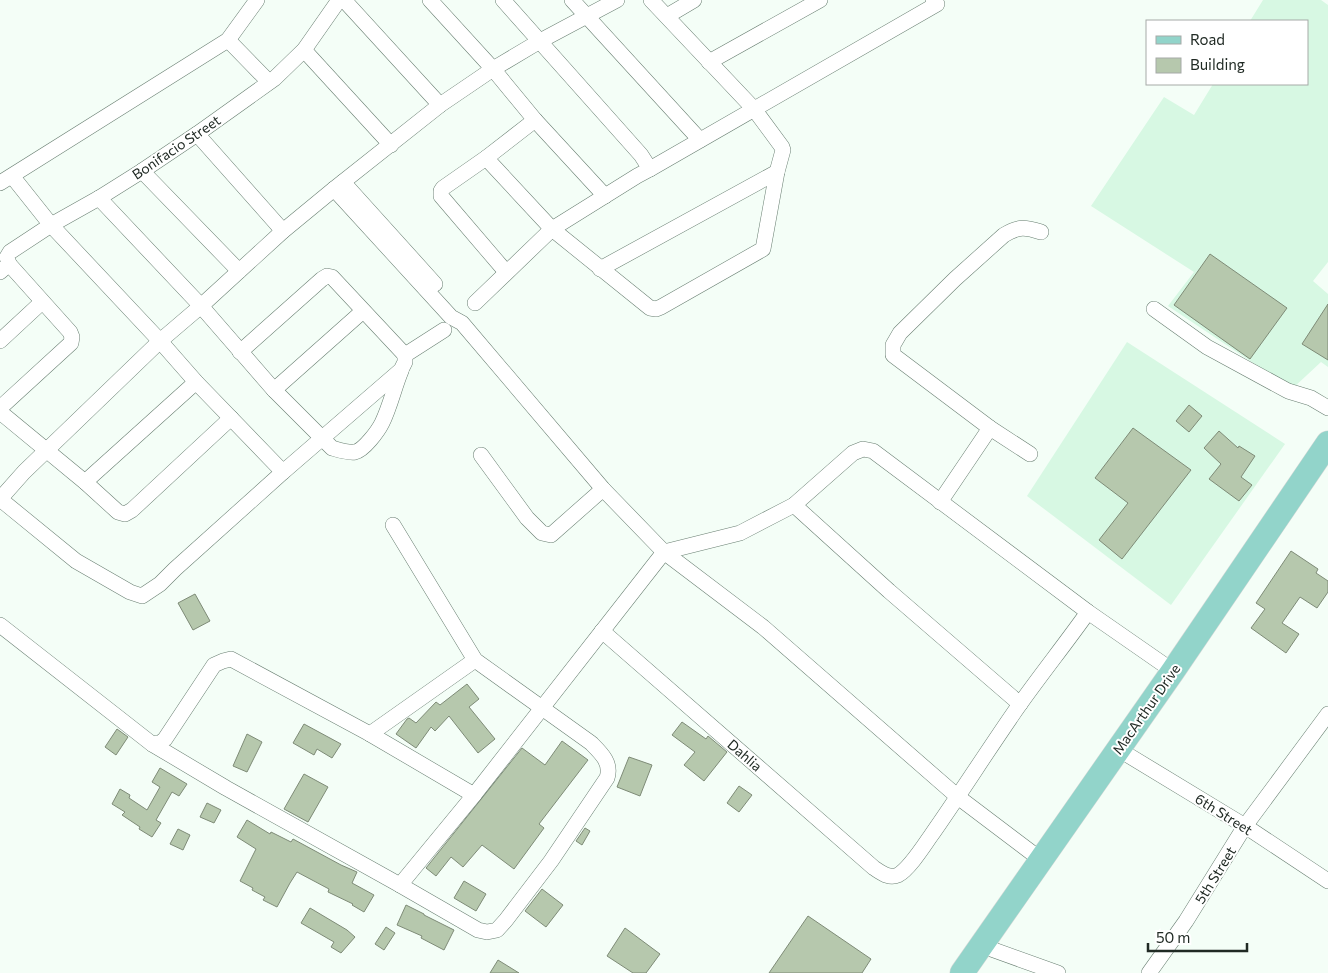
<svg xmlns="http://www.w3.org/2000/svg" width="1328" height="973" font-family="Commissioner,sans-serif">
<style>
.built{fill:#d7f8e3}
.building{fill:#b6c8ad;stroke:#7e8b77}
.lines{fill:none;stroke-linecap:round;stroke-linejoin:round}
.minor-casing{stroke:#697f72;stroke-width:16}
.primary-casing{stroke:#d7d9d8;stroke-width:25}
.minor{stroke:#fff;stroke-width:15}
.primary{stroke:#92d4ca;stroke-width:24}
.labels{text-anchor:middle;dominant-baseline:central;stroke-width:4;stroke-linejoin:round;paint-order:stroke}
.street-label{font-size:14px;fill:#202a24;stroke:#fff}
</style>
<rect width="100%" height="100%" fill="#f4fef7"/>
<g class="built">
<polygon points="1263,0 1321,0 1328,5 1328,262 1313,281 1328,294 1328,367 1321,362 1292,389 1168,306 1194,272 1091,206 1164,97 1194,115 1213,84 1307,84 1307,21 1250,21"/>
<polygon points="1127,342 1285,444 1171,605 1027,496"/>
</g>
<g class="building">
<polygon points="1210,254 1287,308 1250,359 1174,305"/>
<polygon points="1328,304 1328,360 1302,344"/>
<polygon points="1189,405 1202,416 1189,432 1176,421"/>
<polygon points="1133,428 1191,470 1122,559 1099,540 1128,503 1095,478"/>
<polygon points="1219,431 1238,448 1239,446 1255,456 1241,477 1252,485 1239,501 1209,479 1221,464 1204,448"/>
<polygon points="1291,551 1318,569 1316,573 1328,581 1328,592 1317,608 1300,597 1282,623 1299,634 1286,653 1251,628 1265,609 1256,603"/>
<polygon points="195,594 210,621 193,630 178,603"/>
<polygon points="467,684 479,699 469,707 495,739 478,753 449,716 435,731 431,727 416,748 396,734 407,719 409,718 416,723 436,702 440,705"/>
<polygon points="682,722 706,739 708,736 727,752 704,781 684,765 695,752 672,735"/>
<polygon points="304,724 341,744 332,758 317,749 314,755 293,743"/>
<polygon points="117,729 128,737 116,755 105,747"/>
<polygon points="247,734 262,742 247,772 233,766"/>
<polygon points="562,741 588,760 539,824 544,828 514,869 482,845 463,867 451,857 436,876 426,868 522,748 545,765"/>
<polygon points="629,757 652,765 640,796 617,787"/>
<polygon points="160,768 187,784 179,796 172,792 156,820 161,823 152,837 139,829 140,827 122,815 125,812 112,804 120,789 130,795 129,798 147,810 160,787 152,782"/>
<polygon points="304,774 328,787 308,822 284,809"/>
<polygon points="739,786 752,795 739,812 727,803"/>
<polygon points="207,803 221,810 214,823 200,817"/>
<polygon points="247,820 270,834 271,832 291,842 293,839 341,865 357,872 352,883 374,895 364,912 352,905 353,904 328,892 329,889 297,872 290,883 277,907 263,900 265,897 252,890 253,888 240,881 256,849 237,837"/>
<polygon points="585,828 590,831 582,845 576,841"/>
<polygon points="178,829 190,835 183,850 170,844"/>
<polygon points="464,881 486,894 476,911 454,898"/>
<polygon points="542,889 563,905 546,927 525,911"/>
<polygon points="406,905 424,914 424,915 454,930 444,950 421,938 422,936 397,925"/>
<polygon points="310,908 347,930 355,937 341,953 331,947 334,942 301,923"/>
<polygon points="808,916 871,959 862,973 769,973"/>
<polygon points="386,927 395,933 384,950 375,944"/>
<polygon points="625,928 660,954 646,973 633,973 607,956"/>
<polygon points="498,960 519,973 490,973"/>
</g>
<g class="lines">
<g class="minor-casing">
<g id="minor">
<polyline points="344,0 440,105"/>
<polyline points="430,0 493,69 535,120 605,196"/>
<polyline points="572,0 700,140"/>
<polyline points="667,16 694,0"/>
<polyline points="228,40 269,82"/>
<polyline points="304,50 391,145"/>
<polyline points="709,62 820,0"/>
<polyline points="197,134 283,231"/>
<polyline points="486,158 535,120"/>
<polyline points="650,169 937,4 933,0"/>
<polyline points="142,171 239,271"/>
<polyline points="12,176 51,225 160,341 196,382 283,472 401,370 405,362 405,355 444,330"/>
<polyline points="343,182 435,284"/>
<polyline points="0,183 228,40 257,0"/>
<polyline points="334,189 451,317 462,323 603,489 664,552 763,627 958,797 1040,859"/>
<path d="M99,198l102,108 73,84 58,58c7,2 16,5 23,4 9,-2 23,-21 27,-29 8,-16 12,-35 19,-52"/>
<polyline points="600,269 777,172"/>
<polyline points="0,272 9,264 7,257 10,252 51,225 99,198 142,171 197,134 274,79 304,50 339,0"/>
<polyline points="506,272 441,196 441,191 443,188 486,158 552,229 650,308 656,309 661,307 763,249 777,172 783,150 782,147 754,109 651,0"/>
<polyline points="475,303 552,229 637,176 650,169 641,155 503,0"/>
<polyline points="1154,309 1207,347 1288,391 1311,398 1328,408"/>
<polyline points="0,341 42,302"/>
<polyline points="240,352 322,279 327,276 332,277 405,355"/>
<polyline points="274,390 363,311"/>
<polyline points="0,408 71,343 72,337 70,332 9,264"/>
<polyline points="0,412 85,482 118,512 125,514 132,510 231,418"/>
<path d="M1030,454l-40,-26 -97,-73v-10l7,-12 55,-54 49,-44c15,-9 21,-8 37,-3"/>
<polyline points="481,455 527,518 542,533 551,535 603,489"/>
<polyline points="283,472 175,569 160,584 142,596 130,592 76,561 0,499 24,472 160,341 201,306 283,231 334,189 440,105 493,69 540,41 617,0"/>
<polyline points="85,482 196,382"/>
<polyline points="940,502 990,428"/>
<polyline points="794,505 889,591 1020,704"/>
<path d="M393,525l82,135 116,83c10,10 21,20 16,35l-56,83 -45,59 -9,10 -10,2 -9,-2 -78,-45"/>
<polyline points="0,625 152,744 226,788 400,885 474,795 664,552 740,533 794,505 853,453 863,449 873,451 1088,612 1173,671"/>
<path d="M602,631l272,237c8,5 15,11 24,7 11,-6 25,-28 32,-38 31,-44 59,-89 90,-133 22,-31 46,-61 68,-92"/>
<polyline points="370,734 474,795"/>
<polyline points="152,744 160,743 165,739 214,665 223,661 231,659 370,734 475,660"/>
<polyline points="1118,749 1245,826 1328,881"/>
<polyline points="980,945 1058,973"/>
<polyline points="1149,973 1186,921 1245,826 1328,714"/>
</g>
</g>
<g class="primary-casing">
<polyline id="primary" points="962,973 1173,671 1328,443"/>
</g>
<use href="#minor" class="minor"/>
<use href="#primary" class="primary"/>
</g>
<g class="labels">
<g class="street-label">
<text transform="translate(176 147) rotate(-34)">Bonifacio Street</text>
<text transform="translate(1146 709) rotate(-55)">MacArthur Drive</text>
<text transform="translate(745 755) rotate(41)">Dahlia</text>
<text transform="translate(1224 814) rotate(32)">6th Street</text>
<text transform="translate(1215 875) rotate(-58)">5th Street</text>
</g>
</g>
<rect x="1146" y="20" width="162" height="65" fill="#ffffff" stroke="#a6aaa7"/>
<rect x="1156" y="36" width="25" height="8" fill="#92d4ca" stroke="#a6aaa7"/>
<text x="1190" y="45" font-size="15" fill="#202a24">Road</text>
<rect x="1156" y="58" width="25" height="15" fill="#b6c8ad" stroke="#a6aaa7"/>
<text x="1190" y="70" font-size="15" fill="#202a24">Building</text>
<path d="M1148 943v8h99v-8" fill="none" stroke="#202a24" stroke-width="2.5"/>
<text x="1156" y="943" font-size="15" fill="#202a24" stroke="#ffffff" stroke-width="4" paint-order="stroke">50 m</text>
</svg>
